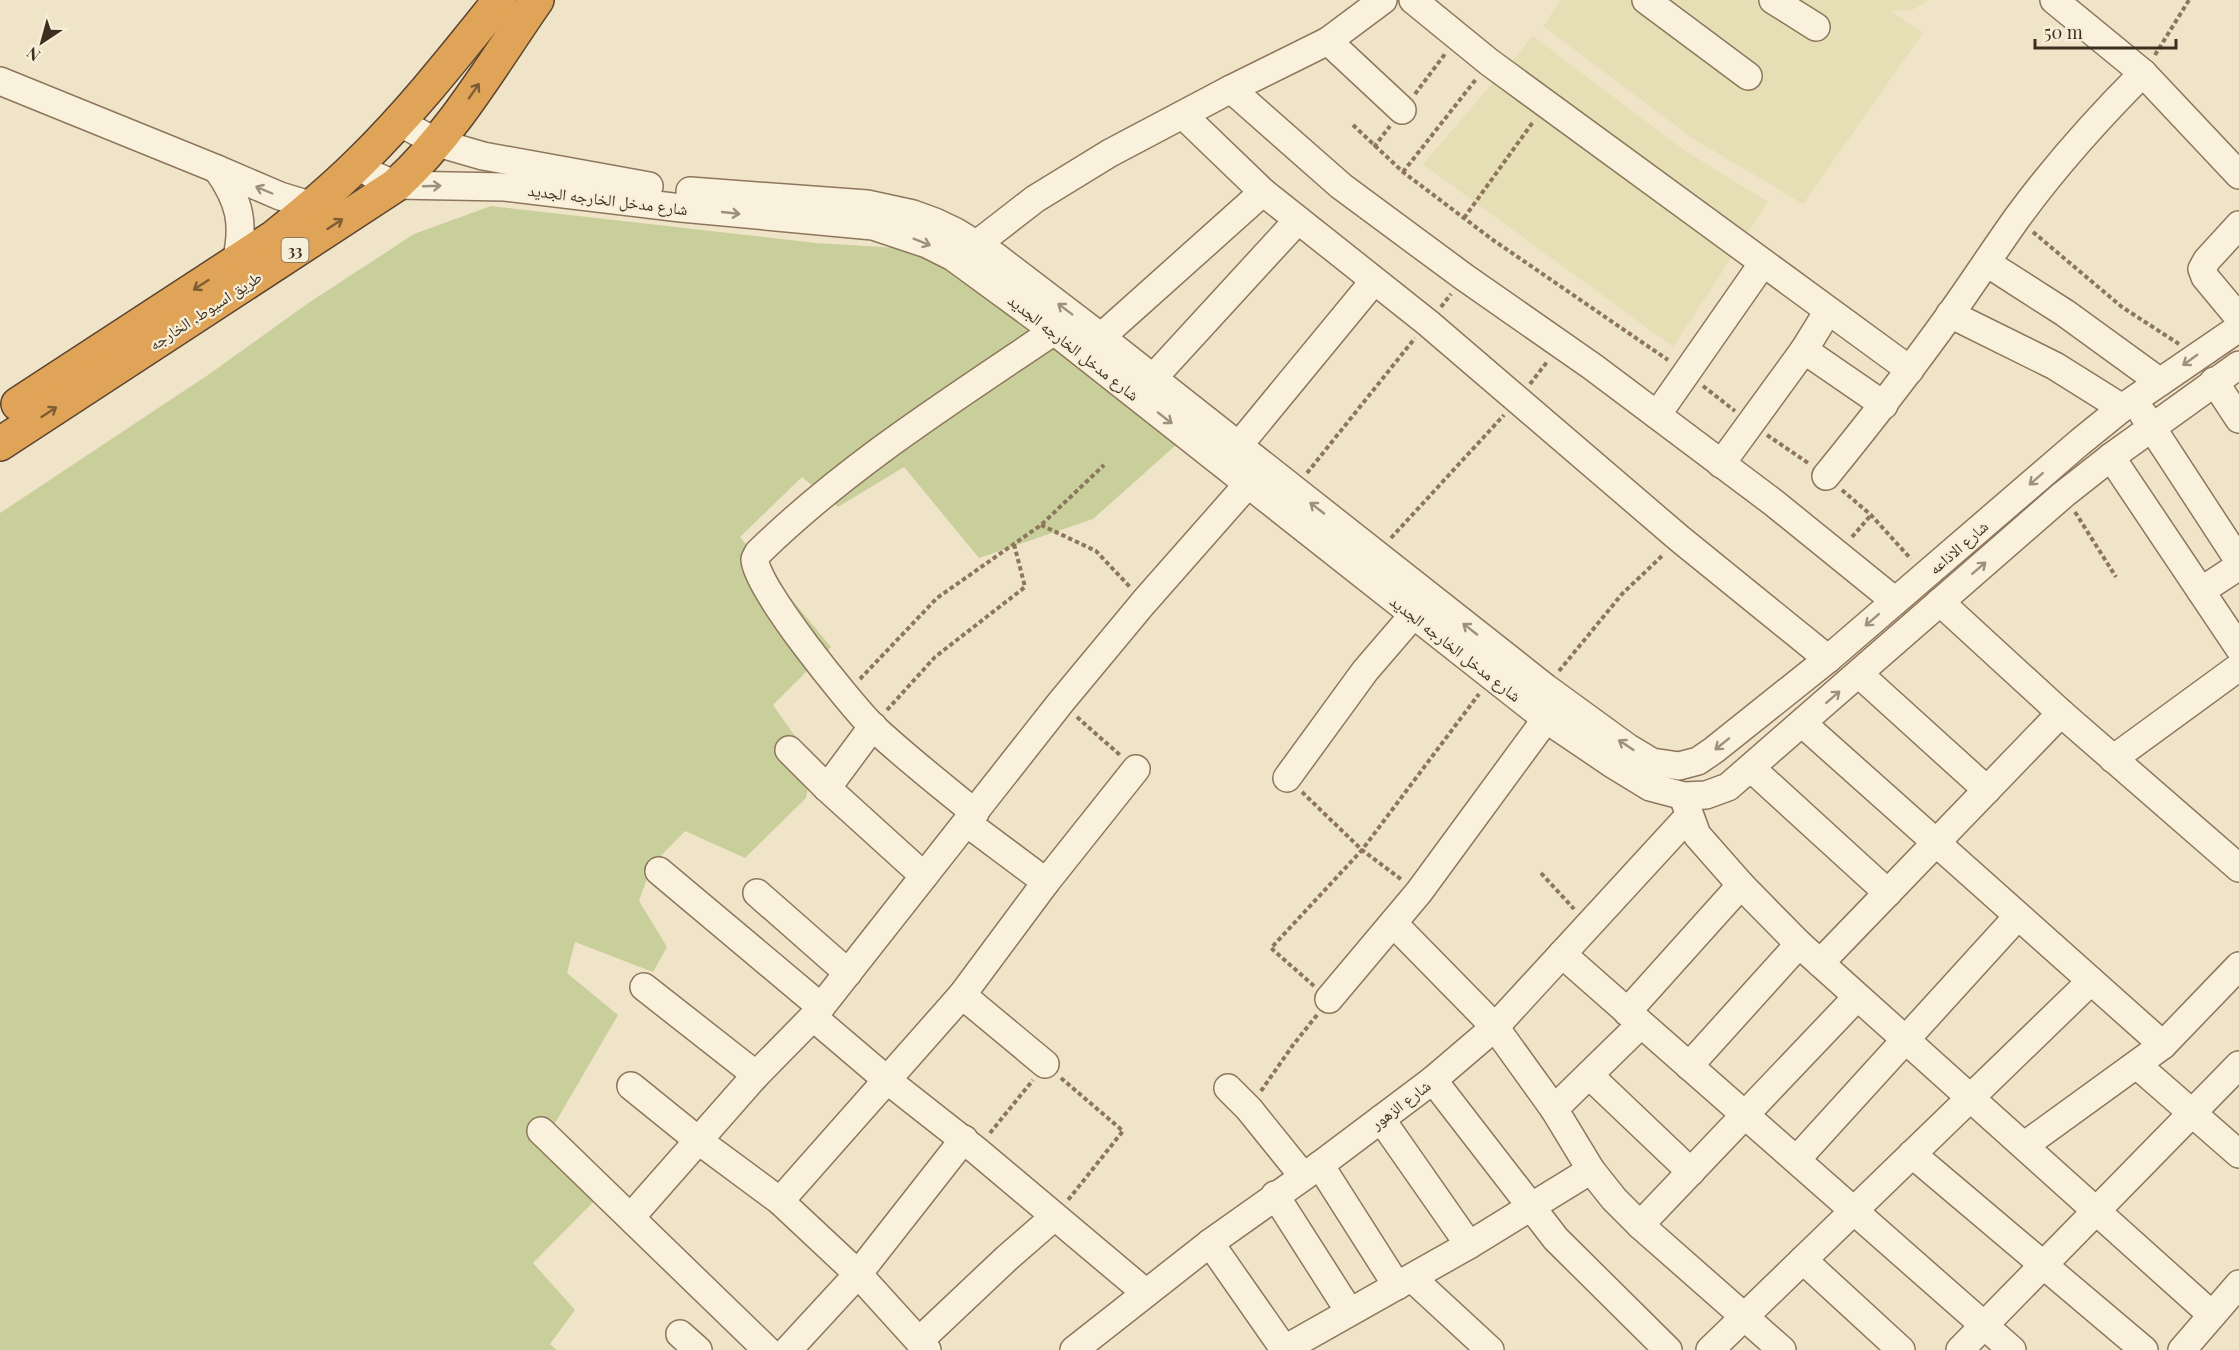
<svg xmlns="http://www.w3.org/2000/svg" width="2239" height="1350" font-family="'Playfair Display','Noto Naskh Arabic',serif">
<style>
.farmland{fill:#e6deb5}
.green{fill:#c9cf9b}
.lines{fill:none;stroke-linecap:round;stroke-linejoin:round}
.minor-casing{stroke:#8d765c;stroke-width:30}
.highway-casing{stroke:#5b4430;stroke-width:36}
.path{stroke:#8d765c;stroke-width:4;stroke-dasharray:4.5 3;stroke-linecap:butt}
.minor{stroke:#faf1dc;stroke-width:27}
.highway{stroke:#e0a458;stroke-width:33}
.oneway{stroke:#7e5d36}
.oneway2{stroke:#9c907e}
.labels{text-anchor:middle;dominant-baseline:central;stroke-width:4.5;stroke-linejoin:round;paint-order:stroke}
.shield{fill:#f7eed8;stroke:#756857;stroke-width:1.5}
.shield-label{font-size:15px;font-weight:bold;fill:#3d2e20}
.street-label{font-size:16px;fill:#3d2e20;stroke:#f7eed8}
</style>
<rect width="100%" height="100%" fill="#f0e4c8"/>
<g class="farmland">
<polygon points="1561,0 1929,0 1912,10 1891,11 1923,33 1803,204 1692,138 1543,26"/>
<polygon points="1533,36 1684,150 1768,202 1673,347 1423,164"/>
</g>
<polygon class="green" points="491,206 816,243 916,249 1195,428 1093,519 979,558 904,467 838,507 802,477 740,537 831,647 773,705 813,762 806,798 745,858 685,831 652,865 639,901 667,947 653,972 575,942 567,973 618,1015 551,1130 609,1186 533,1263 575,1310 550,1344 557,1350 0,1350 0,513 208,375 307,304 414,234"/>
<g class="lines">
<g class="minor-casing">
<g id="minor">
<polyline points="1413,0 1489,62 1910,370"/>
<polyline points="1646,0 1748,76"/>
<polyline points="1773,0 1816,27"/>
<polyline points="2054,0 2143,73 2239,175"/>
<polyline points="1328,41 1402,110"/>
<polyline points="0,81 217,169 280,196 313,206"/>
<polyline points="1231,89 1341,186 1464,277 1593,367 1774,503 1895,601"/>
<polyline points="1183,115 1263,192 1428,323 1680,539 1828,659"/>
<polyline points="399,122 438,143 483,156 649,186"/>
<polyline points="359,164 373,175 396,185 505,187 681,208 873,226 927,244 953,257 1054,331 1546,719 1614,765 1650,787 1684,796 1706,795 1728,787 2064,494 2111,457 2239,365"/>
<path d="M217,169c23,32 28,55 19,93"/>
<polyline points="690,191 867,204 913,214 935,222 956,232 995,256 1101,337 1546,688 1627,747 1652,762 1679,766 1698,761 1714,750 1828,659 2080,442 2122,408 2239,328"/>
<polyline points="2239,225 2207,260 2202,269 2205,277 2239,318"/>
<polyline points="977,244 1035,199 1110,153 1231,89 1328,41 1383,0"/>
<polyline points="1987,263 2065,313 2160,382"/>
<polyline points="1950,314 2055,366 2122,408"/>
<polyline points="1101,337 1263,192"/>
<polyline points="1804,350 1884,405"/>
<polyline points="1153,378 1298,220"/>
<polyline points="2214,381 2239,419"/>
<polyline points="2143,414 2239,561"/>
<polyline points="1657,415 1763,263"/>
<polyline points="1239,445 1374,281"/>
<polyline points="2111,457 2239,648"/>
<polyline points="1721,464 1804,350 1828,311"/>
<path d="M1826,476c44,-54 86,-108 126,-164 22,-31 43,-63 65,-94 38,-52 81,-100 126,-145"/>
<polyline points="2201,591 2239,566"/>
<polyline points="1940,602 2061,713 2239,868"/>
<polyline points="1859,674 1987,790"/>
<polyline points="1802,723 2163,1045"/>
<polyline points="789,750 827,788 924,876"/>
<polyline points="2113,759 2239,667"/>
<polyline points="1751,768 1888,893"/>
<polyline points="1287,778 1365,671 1414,614"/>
<polyline points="827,788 873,726"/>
<polyline points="1685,802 1697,835 1741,885 1799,944 2212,1315"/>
<path d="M975,813c-34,-28 -70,-56 -102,-86 -22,-22 -120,-142 -118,-168l3,-6c89,-87 194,-153 296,-222"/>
<polyline points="967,823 1046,882"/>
<polyline points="659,871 821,1007"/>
<polyline points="757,893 848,973"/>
<polyline points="1394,924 1495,1027 1554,1109 1591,1170 1614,1199 1640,1225 1782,1350"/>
<polyline points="1562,954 2012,1350"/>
<polyline points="1820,963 2061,713"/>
<polyline points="644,987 756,1075"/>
<polyline points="962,995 1045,1064"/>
<polyline points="1329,999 1419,892 1546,719"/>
<polyline points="1627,1012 1741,885"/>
<polyline points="813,1017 887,1080 976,1150 1146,1293"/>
<polyline points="2137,1065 2239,1154"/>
<polyline points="1689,1066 1799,944"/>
<polyline points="1589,1075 1691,1172"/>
<polyline points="1433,1080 1556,1239 1668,1350"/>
<polyline points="631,1086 699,1141 780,1201 858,1274 927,1350"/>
<polyline points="1228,1088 1249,1109 1303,1176"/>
<polyline points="1554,1109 1641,1024"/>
<polyline points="1381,1119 1469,1245"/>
<polyline points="541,1131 767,1350"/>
<polyline points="2025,1145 2163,1045 2239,966"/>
<polyline points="1912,1154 2144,1350"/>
<polyline points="1797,1159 2018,916"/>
<polyline points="1320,1165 1397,1286"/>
<polyline points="1275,1195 1349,1311"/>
<polyline points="780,1201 962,995 1046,882 1136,769"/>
<polyline points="631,1217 756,1075 813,1017 1061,702 1144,602 1248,484"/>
<polyline points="1640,1225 1857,997"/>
<polyline points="1210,1243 1284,1349"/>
<polyline points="1803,1260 1901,1350"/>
<polyline points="1412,1278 1490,1350"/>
<polyline points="680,1334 698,1350"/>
<polyline points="919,1341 1007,1258 1054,1217"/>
<polyline points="788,1350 858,1274 964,1139"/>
<polyline points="1074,1350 1210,1243 1320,1165 1433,1080 1495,1027 1689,816"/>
<polyline points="1283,1350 1469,1245 1591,1170"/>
<polyline points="1710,1350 2091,981"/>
<polyline points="1960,1350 2239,1065"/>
<polyline points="2182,1350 2239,1284"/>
</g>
</g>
<g class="highway-casing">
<g id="highway">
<path d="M18,404l256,-167c30,-24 59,-48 86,-75 51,-50 95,-106 140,-162"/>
<path d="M0,444l396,-259c57,-52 97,-122 141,-185"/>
</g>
</g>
<g class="path">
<polyline points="2155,55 2189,0"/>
<polyline points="1415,94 1445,54"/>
<polyline points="1353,125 1403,172 1493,240 1668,360"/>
<polyline points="1374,147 1390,126"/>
<polyline points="1403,172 1477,78"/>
<polyline points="1464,218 1533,122"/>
<polyline points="2033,232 2122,307 2179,344"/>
<polyline points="1441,307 1451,294"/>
<polyline points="1530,384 1547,362"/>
<polyline points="1703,386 1735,411"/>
<polyline points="1767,435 1808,463"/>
<polyline points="1307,473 1415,338"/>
<polyline points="1842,490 1871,515 1911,559"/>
<polyline points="2075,512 2116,577"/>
<polyline points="1041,525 1096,551 1130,587"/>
<polyline points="1852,537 1871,515"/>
<polyline points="1391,538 1504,415"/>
<polyline points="1559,671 1622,594 1664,554"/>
<polyline points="860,679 937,598 1041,525 1104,465"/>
<polyline points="887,710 935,657 1025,587 1014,544"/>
<polyline points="1077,717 1121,756"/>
<polyline points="1302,792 1362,850 1402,880"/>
<polyline points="1541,873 1574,909"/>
<polyline points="1314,986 1271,948 1362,850 1479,694"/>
<polyline points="1061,1078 1123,1131 1068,1200"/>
<polyline points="1261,1091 1293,1045 1317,1015"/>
<polyline points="990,1133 1033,1080"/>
</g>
<use href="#minor" class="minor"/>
<use href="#highway" class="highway"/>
</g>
<defs><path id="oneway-shaft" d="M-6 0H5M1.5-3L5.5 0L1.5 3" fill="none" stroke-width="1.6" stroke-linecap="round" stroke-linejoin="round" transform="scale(1.5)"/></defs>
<g class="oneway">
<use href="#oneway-shaft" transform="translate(474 91) rotate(-55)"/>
<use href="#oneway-shaft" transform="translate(335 224) rotate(-33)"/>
<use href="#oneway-shaft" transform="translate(201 285) rotate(147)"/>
<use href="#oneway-shaft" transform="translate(49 412) rotate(-33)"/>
</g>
<g class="oneway2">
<use href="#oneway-shaft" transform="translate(432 186) rotate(-2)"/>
<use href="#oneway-shaft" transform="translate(264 190) rotate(-157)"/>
<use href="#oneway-shaft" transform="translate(731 213) rotate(6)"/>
<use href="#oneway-shaft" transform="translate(922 242) rotate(22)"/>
<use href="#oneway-shaft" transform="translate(1065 309) rotate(-143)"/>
<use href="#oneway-shaft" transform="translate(2190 360) rotate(144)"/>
<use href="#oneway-shaft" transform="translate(1165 418) rotate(38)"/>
<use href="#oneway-shaft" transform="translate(2036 479) rotate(139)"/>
<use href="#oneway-shaft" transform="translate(1317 508) rotate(-142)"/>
<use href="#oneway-shaft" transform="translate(1979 568) rotate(-41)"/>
<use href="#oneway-shaft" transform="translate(1872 620) rotate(139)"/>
<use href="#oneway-shaft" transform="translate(1470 629) rotate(-142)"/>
<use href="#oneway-shaft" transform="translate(1833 697) rotate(-41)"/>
<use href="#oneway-shaft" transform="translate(1722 744) rotate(141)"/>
<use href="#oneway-shaft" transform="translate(1626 745) rotate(-146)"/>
</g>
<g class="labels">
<rect class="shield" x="281.5" y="238" width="27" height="24" rx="4.5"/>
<g class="shield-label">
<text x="295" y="250">33</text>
</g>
<g class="street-label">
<text transform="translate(608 199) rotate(7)">شارع مدخل الخارجه الجديد</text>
<text transform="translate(205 310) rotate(-33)">طريق اسيوط, الخارجه</text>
<text transform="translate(1074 347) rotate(38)">شارع مدخل الخارجه الجديد</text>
<text transform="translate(1958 547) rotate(-41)">شارع الاذاعه</text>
<text transform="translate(1456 648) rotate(38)">شارع مدخل الخارجه الجديد</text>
<text transform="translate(1400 1104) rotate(-37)">شارع الزهور</text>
</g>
</g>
<g transform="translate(42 42) rotate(216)" stroke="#f7eed8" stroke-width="4.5" paint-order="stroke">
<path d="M0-4.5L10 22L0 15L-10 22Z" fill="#3d2e20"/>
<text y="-9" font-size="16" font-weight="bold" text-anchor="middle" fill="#3d2e20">N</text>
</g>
<path d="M2035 39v9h141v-9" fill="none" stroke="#3d2e20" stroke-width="3"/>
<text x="2044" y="39" font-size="18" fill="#3d2e20" stroke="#f7eed8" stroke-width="4.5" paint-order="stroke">50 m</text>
</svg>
